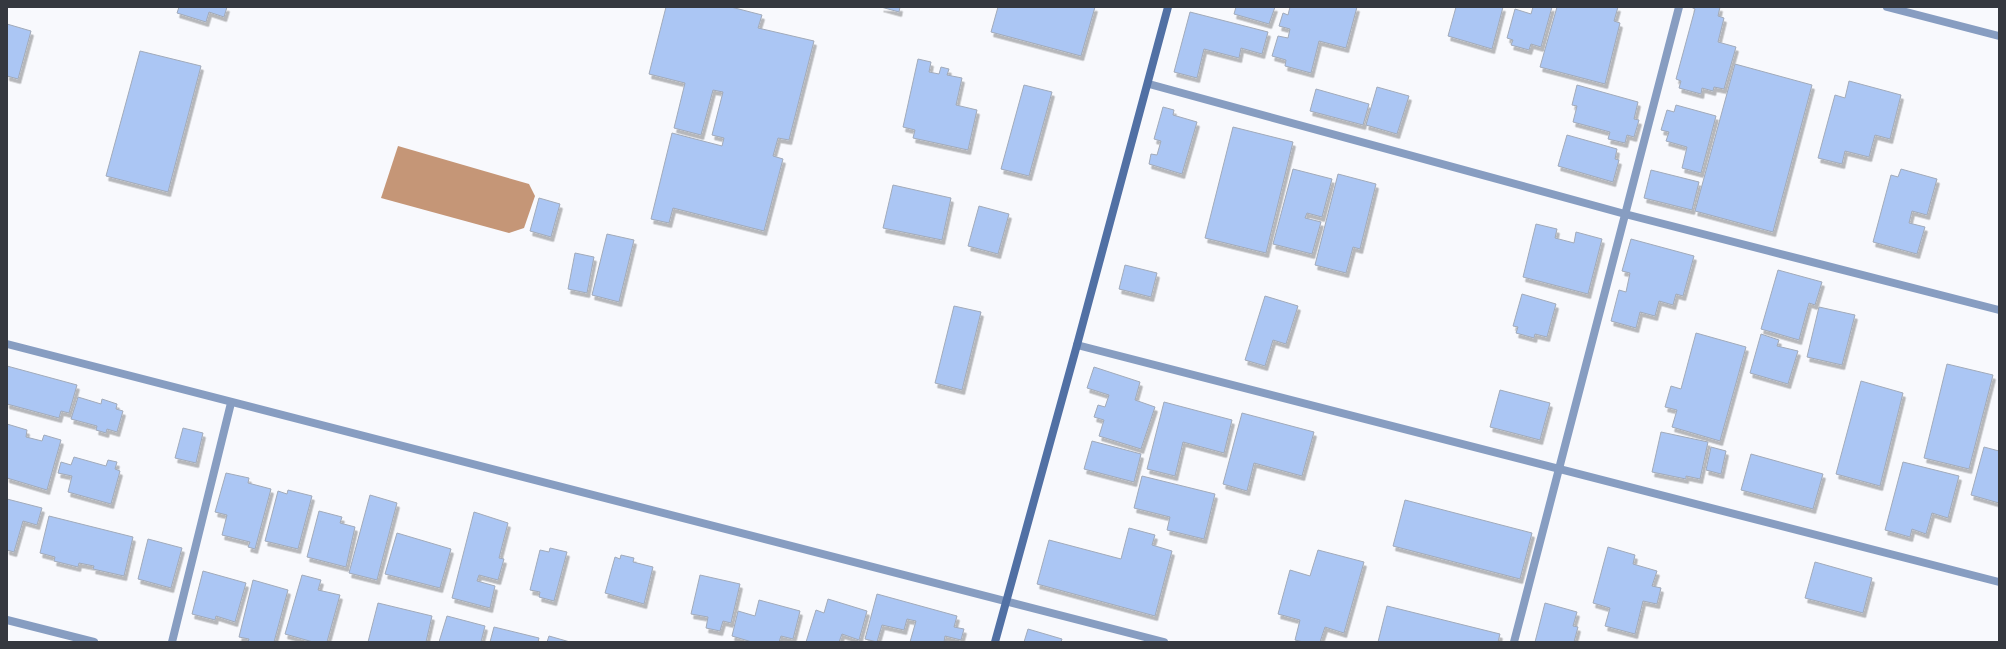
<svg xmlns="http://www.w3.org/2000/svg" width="2006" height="649" font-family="Inter,sans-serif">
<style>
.water{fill:#c59677}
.building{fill:#abc6f4;stroke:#a1aab9;filter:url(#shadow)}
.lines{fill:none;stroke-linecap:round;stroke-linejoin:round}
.street{stroke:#879dc1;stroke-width:8}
.secondary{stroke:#5170a4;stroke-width:8}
</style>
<defs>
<filter id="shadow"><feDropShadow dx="2.5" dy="4.5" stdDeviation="0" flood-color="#0004"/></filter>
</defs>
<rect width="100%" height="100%" fill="#f8f9fd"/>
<polygon class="water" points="398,146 529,184 535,196 524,228 509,233 381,198"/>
<g class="building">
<polygon points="179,7 227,7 224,17 209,12 206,22 177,13"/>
<polygon points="666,7 731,7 762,15 758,28 814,41 789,140 778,138 773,156 783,159 764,231 673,208 669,223 651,219 672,133 722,146 724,138 712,135 723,92 713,90 701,135 674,128 685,83 649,74"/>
<polygon points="881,7 900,7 899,12"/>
<polygon points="998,7 1095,7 1081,56 991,32"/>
<polygon points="1236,7 1275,7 1269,24 1234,14"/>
<polygon points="1290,7 1357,7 1346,48 1319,41 1311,73 1285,66 1286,60 1272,56 1278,36 1288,38 1290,29 1279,26 1283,13 1288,15"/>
<polygon points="1456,7 1503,7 1492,49 1448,36"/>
<polygon points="1533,7 1552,7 1541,47 1531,44 1529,50 1511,45 1513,40 1507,38 1515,9 1531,14"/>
<polygon points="1557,7 1618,7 1614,21 1620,23 1605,84 1540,67"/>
<polygon points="1691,7 1720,7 1718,16 1724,18 1718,42 1736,47 1724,89 1714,87 1713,91 1702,88 1701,94 1679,88 1681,81 1676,79 1695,9"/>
<polygon points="1190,12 1268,32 1262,54 1241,48 1239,58 1204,49 1197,78 1174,72"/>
<polygon points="7,24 31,31 18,79 7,76"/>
<polygon points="140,51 201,66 168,192 106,176"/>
<polygon points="918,59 931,62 929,72 939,74 941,67 949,69 947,75 962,78 956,105 977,110 968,150 913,138 915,130 903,127"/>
<polygon points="1735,64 1812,85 1773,232 1695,211"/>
<polygon points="1849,81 1901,95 1890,139 1875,135 1869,157 1845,151 1842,164 1818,158 1835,95 1845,98"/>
<polygon points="1024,85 1052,92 1029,176 1001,169"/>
<polygon points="1577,85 1638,102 1634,119 1639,120 1634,137 1627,135 1625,143 1608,139 1610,132 1573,122 1577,106 1572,105"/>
<polygon points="1377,87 1409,96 1397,134 1366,125"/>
<polygon points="1316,89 1369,104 1363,125 1310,111"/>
<polygon points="1676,105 1716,116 1701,173 1682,168 1687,147 1666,141 1669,132 1661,130 1667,110 1674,112"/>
<polygon points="1163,107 1174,110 1173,115 1197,122 1182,174 1149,164 1151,154 1157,155 1161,141 1154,139"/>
<polygon points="1233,127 1293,142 1266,253 1205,238"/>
<polygon points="1567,135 1617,149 1615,159 1619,160 1613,182 1558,166"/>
<polygon points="1293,169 1332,179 1322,217 1307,213 1305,218 1321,222 1312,254 1273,244"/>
<polygon points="1901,169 1937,179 1927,215 1912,211 1909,223 1925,227 1917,254 1873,242 1891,175 1898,177"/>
<polygon points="1651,170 1699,182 1692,210 1644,198"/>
<polygon points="1338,174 1376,184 1360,249 1353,247 1346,273 1315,265"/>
<polygon points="893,185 951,198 942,240 883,228"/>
<polygon points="539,198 560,204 551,237 530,231"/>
<polygon points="979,206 1009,214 998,254 968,246"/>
<polygon points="1536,224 1557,229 1555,238 1574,243 1576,232 1602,239 1588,294 1523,277"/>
<polygon points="607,234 634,240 619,302 592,295"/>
<polygon points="1631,239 1694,256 1683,296 1676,294 1673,305 1659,301 1655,316 1640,312 1636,328 1611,321 1619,290 1626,292 1630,273 1622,271"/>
<polygon points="575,253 594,257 587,293 568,289"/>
<polygon points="1125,265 1157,273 1151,297 1119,289"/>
<polygon points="1778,270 1822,282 1815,305 1809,303 1799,340 1761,329"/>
<polygon points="1522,294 1556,304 1547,337 1535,334 1534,338 1516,333 1518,327 1513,326"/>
<polygon points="1265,296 1298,306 1286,344 1273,340 1265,366 1245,360"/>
<polygon points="954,306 981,312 962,390 935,383"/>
<polygon points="1819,307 1855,315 1842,365 1807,357"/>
<polygon points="1696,333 1746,347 1720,441 1672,427 1677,410 1665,407 1671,386 1681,389"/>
<polygon points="1761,334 1779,340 1777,346 1798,351 1788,384 1750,373"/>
<polygon points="1947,364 1993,375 1969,469 1924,458"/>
<polygon points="7,366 77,385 69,413 61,411 59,418 7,404"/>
<polygon points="1094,367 1140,382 1135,400 1155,407 1141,449 1099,436 1104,420 1094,417 1098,405 1105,407 1109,395 1087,388"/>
<polygon points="1861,381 1903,393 1880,486 1836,474"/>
<polygon points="1500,390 1550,403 1540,440 1490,427"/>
<polygon points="78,397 101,404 102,399 117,404 116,409 123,411 117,432 107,429 106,433 96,430 97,426 71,419"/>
<polygon points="1164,402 1232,420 1224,453 1183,442 1175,476 1147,469"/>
<polygon points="1242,413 1314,432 1302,476 1254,463 1247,491 1223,484"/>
<polygon points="7,424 27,430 26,437 42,441 44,435 61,440 47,490 7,478"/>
<polygon points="183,428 203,433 196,463 175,458"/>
<polygon points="1661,432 1708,442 1700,479 1686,476 1686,479 1652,472"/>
<polygon points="1092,441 1141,454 1134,482 1084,469"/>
<polygon points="1711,447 1726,451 1721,474 1706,470"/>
<polygon points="1984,447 1999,451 1999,503 1971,495"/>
<polygon points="1751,454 1823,474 1813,509 1741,490"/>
<polygon points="74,457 106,466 108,460 117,462 115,469 120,471 111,504 68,492 72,476 58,473 61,462 71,465"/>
<polygon points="1903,462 1959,476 1948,518 1932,513 1926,534 1912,529 1910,537 1885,530"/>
<polygon points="226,473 249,478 248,483 271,489 255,549 248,547 250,542 222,535 227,515 215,512"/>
<polygon points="1142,476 1215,494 1204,539 1167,530 1170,517 1134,508"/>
<polygon points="288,490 312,496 298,549 265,541 278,491 287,494"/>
<polygon points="370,495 397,503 377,580 349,573"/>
<polygon points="7,499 42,508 37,525 23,521 14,552 7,550"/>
<polygon points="1405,500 1532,533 1520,579 1393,546"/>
<polygon points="319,511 342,517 340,523 355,527 346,567 307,557"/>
<polygon points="474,512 508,523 499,558 504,559 498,580 479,575 477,581 495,586 490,608 452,598"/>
<polygon points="49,516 133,537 124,576 93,569 94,566 79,563 78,567 54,561 55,557 40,553"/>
<polygon points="1129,528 1155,535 1152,545 1172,551 1155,616 1037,584 1049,540 1121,559"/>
<polygon points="397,533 451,549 440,588 385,574"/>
<polygon points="148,539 182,548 171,588 138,579"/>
<polygon points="1608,547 1635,555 1633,564 1657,571 1652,586 1661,588 1657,604 1643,601 1635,634 1605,626 1610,608 1593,603"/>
<polygon points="550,548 567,552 554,601 539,597 540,592 530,590 540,550 549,552"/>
<polygon points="1318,550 1364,562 1344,633 1325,627 1320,642 1303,642 1295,640 1300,620 1278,614 1290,570 1310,576"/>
<polygon points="621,555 634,558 633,562 653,567 644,604 605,593 615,557 620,559"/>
<polygon points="1815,562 1872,578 1863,613 1805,598"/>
<polygon points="203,571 246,583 235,622 216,616 215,620 192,614"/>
<polygon points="302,575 321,580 318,590 340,595 327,642 313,642 285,634"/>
<polygon points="700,575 740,584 731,623 723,621 720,631 706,628 708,617 691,614"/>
<polygon points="253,580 288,590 274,642 248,642 249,639 239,637"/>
<polygon points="877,594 957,616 954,627 964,629 961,640 945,636 944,642 910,642 916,621 907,619 904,630 882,625 877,642 865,639"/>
<polygon points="828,599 867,611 859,640 842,634 839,642 806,642 816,610 824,613"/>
<polygon points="759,600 800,611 793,639 781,636 779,642 752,642 732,636 738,611 755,616"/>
<polygon points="378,603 432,616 426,642 368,642"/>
<polygon points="1545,603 1577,612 1573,626 1578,627 1574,642 1535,642"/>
<polygon points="1387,606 1500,634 1498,642 1378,642"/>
<polygon points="447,616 485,626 481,642 439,642"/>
<polygon points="494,627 539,638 538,642 490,642"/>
<polygon points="1028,629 1062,639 1061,642 1024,642"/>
<polygon points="549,636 570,642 547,642"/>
</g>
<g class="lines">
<g class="street">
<polyline points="1887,7 1999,36"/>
<polyline points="1149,84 1625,214 1999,310"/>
<polyline points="7,344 1164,642"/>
<polyline points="1077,345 1999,582"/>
<polyline points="7,620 94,642"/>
<polyline points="172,642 231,403"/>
<polyline points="1514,642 1679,7"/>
</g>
<polyline class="secondary" points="995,642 1077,345 1168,7"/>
</g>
<rect width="2006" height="649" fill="none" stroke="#35383f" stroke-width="16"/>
</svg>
